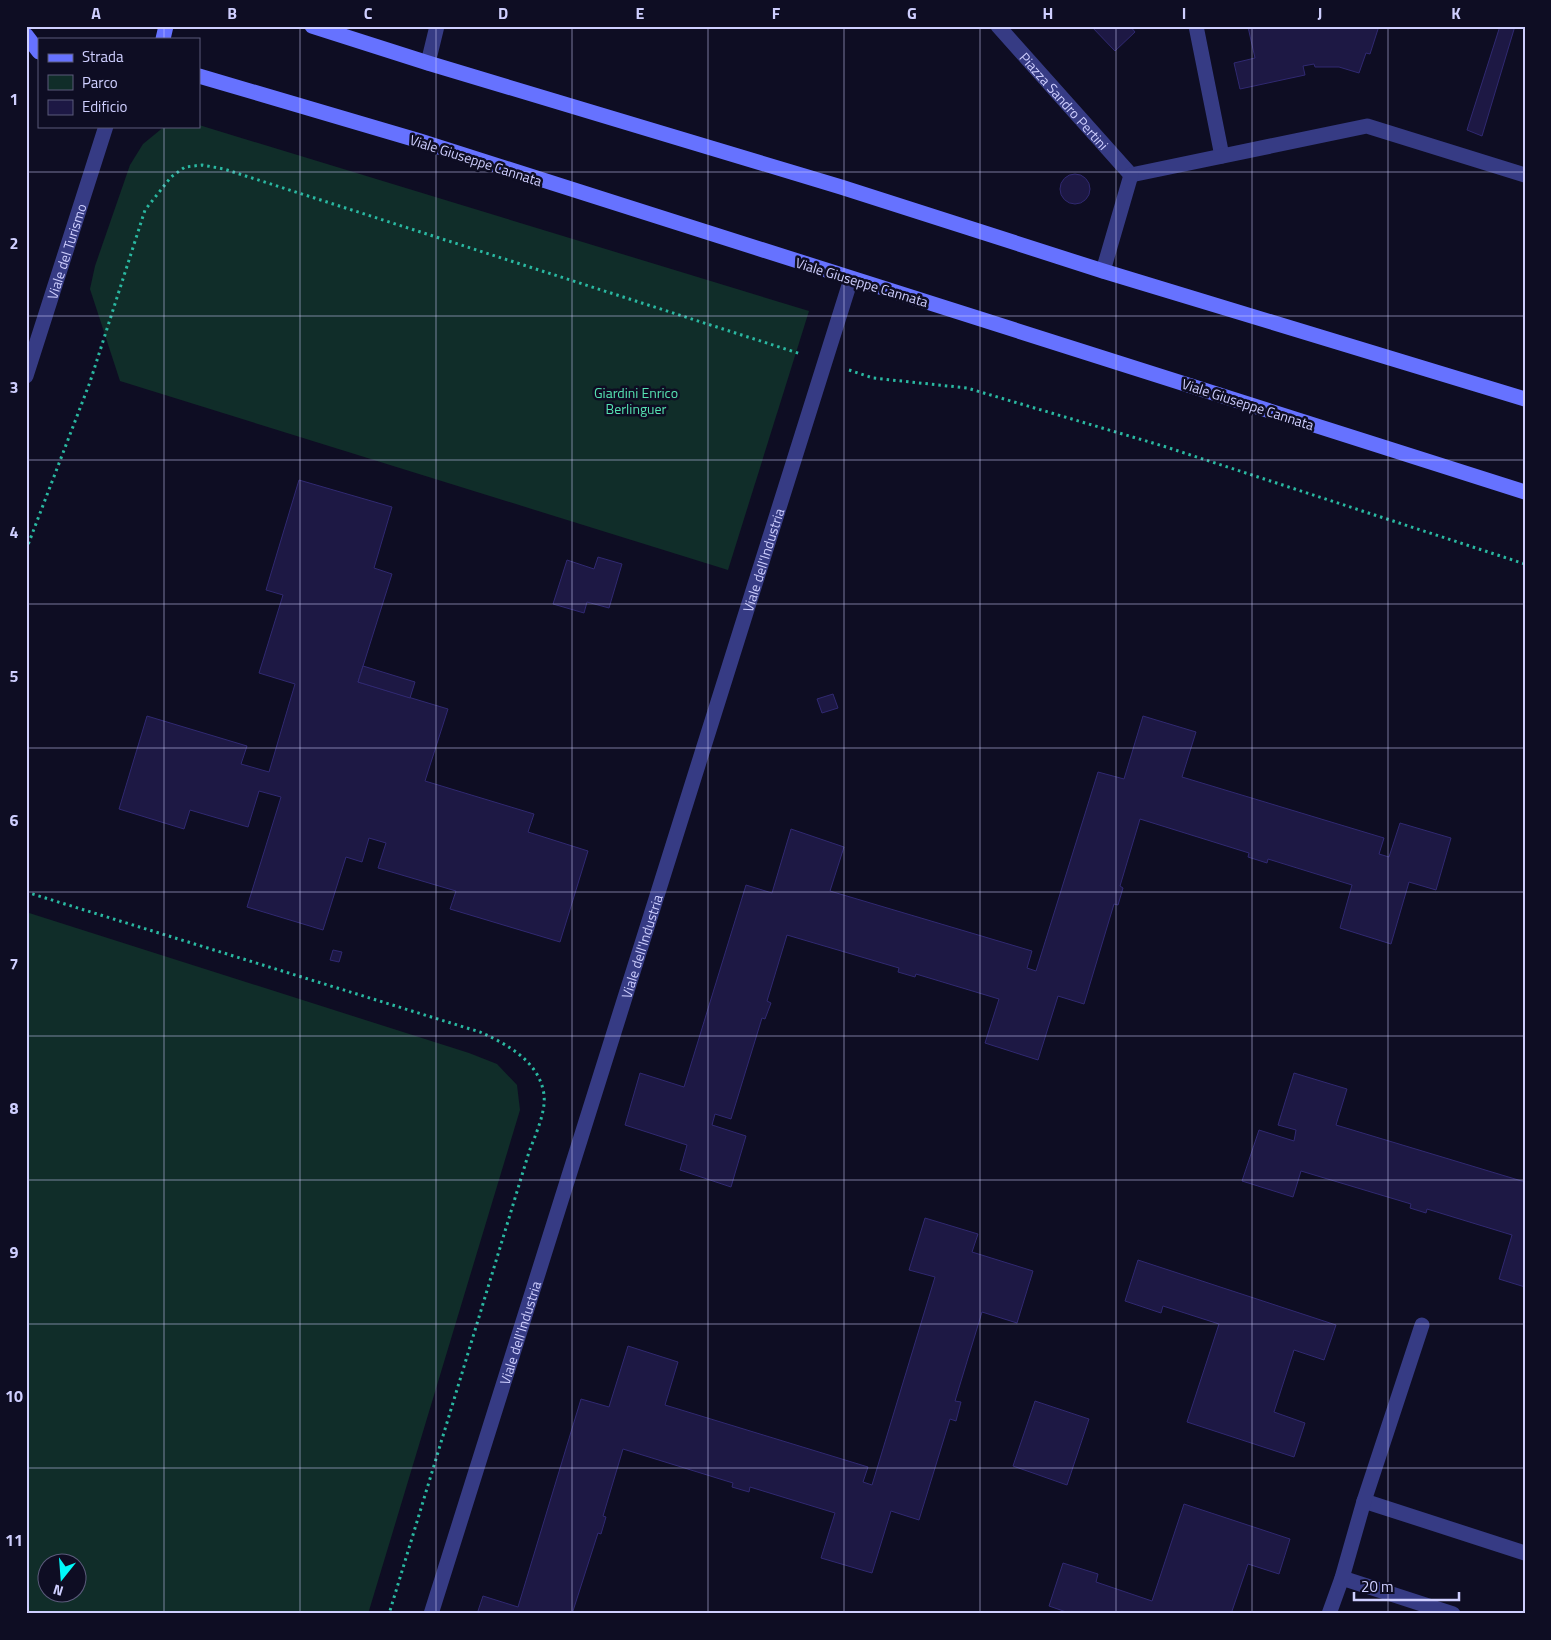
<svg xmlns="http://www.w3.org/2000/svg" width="1551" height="1640" font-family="'Titillium Web',sans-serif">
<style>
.green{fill:#102d29;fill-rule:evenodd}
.building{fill:#1d1844;stroke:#302971}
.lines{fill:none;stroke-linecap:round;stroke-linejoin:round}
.path{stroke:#2ab8a1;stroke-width:3;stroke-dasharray:2.5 4;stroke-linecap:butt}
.lane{stroke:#363b84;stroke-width:15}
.street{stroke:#363b84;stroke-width:15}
.secondary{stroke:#6672ff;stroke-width:15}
.grid{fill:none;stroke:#cfcfff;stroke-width:1;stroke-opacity:0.55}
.labels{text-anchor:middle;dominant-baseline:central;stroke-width:5;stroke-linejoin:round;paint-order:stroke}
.street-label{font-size:14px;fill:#cfcfff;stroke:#0e0d23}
.park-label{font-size:14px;fill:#56e3b2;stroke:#0e0d23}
.neatline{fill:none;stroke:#cfcfff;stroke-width:2}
.grid-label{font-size:16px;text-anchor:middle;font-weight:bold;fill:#cfcfff}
</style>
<rect width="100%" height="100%" fill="#0e0d23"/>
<g class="green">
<polygon points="199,125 809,311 728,570 120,381 90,289 95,266 130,165 143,144 165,126"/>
<path d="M26,912l443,141 28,11 20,21 3,25 -152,504h-342zM48,1562h30v30h-30z"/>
</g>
<g class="building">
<polygon points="1091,26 1130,26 1135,32 1115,51"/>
<polygon points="1379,26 1370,54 1366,53 1359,73 1339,67 1315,67 1314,64 1303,66 1305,75 1240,89 1234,63 1255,58 1248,27"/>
<polygon points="1500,26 1515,26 1482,136 1467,130"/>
<circle cx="1075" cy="189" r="15"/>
<polygon points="299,480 392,507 374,568 392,574 358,682 448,709 425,781 534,814 528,832 588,851 560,942 450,909 456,891 378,868 386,843 369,838 362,862 346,857 323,930 247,907 281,797 259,791 248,827 190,810 184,829 119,809 147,716 247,746 241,764 269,772 295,684 259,673 283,595 266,590"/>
<polygon points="598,557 622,564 609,608 587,602 584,613 553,604 567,560 594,569"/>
<polygon points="363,666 415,682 410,698 358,682"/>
<polygon points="833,694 838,708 822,713 817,699"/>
<polygon points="1143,716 1196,732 1182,777 1384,838 1379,854 1389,857 1400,823 1451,838 1436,890 1409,882 1391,944 1340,928 1352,885 1268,859 1267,863 1248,857 1249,853 1140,819 1120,886 1123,888 1118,905 1114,904 1084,1004 1058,996 1038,1060 985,1043 999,999 916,974 915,977 898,972 899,968 787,935 767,1001 771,1003 765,1019 762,1018 731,1119 715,1114 712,1125 746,1136 731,1187 680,1170 687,1145 625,1125 640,1073 684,1087 746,885 772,893 791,829 844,847 830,891 1032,951 1027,968 1036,971 1098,772 1124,779"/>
<polygon points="333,950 342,952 339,962 330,960"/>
<polygon points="1294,1073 1347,1089 1336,1125 1525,1182 1525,1287 1499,1279 1512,1235 1427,1209 1426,1213 1410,1208 1411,1204 1301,1171 1293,1197 1242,1181 1259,1130 1294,1141 1296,1130 1278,1125"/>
<polygon points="925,1218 978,1234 972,1252 1033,1271 1017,1323 982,1312 955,1401 961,1402 956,1421 950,1419 919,1520 891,1511 872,1573 821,1558 835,1513 750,1487 749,1492 732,1487 733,1483 623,1449 603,1516 606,1517 601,1534 598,1533 572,1614 477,1614 483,1596 518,1607 581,1399 609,1407 628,1346 678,1362 665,1405 868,1467 863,1482 872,1485 935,1277 909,1270"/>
<polygon points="1138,1260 1336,1325 1324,1360 1294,1350 1274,1412 1305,1423 1294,1457 1187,1422 1219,1324 1163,1306 1161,1313 1125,1301"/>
<polygon points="1035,1401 1089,1419 1067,1485 1013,1466"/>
<polygon points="1184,1504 1290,1539 1279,1574 1248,1564 1231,1614 1072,1614 1049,1606 1063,1563 1098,1574 1096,1582 1152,1601"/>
</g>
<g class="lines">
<g class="path">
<polyline points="849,370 873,378 967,388 1163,446 1525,564"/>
<polyline points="26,550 90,382 145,210 171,177 185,167 202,165 224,169 801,354"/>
<path d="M26,892l454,140c27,12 60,30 64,63 2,17 -9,41 -15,57l-140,462"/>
</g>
<polyline class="lane" points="1196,26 1222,156"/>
<g class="street">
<path id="s1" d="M998,26l133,149"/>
<polyline points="428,63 437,26"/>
<polyline points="1131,175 1367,126 1525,175"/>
<polyline points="1103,271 1131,175"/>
<path id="s2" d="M26,376l80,-250"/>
<polyline points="1364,1501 1525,1553"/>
<polyline points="1342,1578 1453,1614"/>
<path id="s3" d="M431,1614l420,-1335"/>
<polyline points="1329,1614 1342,1578 1364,1501 1422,1325"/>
</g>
<g class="secondary">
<polyline points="312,26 428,63 841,187 1103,271 1525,399"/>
<polyline points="26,35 39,52"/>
<polyline points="163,39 166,26"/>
<polyline points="199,76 420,141 1525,492"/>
</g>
</g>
<path class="grid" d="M164,26v13M300,26v1588M436,26v1588M572,26v1588M708,26v1588M844,26v1588M980,26v1588M1116,26v1588M1252,26v1588M1388,26v1588M164,126v1488M26,172h1499M26,316h1499M26,460h1499M26,604h1499M26,748h1499M26,892h1499M26,1036h1499M26,1180h1499M26,1324h1499M26,1468h1499"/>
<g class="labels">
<g class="street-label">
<text stroke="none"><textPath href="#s1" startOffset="100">Piazza Sandro Pertini</textPath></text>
<text transform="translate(476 160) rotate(18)">Viale Giuseppe Cannata</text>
<text stroke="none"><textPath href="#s2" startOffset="131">Viale del Turismo</textPath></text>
<text transform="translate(862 282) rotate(17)">Viale Giuseppe Cannata</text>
<text transform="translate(1248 404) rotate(18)">Viale Giuseppe Cannata</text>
<text stroke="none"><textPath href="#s3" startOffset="1105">Viale dell'Industria</textPath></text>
<text stroke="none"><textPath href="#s3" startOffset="700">Viale dell'Industria</textPath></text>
<text stroke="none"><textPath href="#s3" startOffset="295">Viale dell'Industria</textPath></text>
</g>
<g class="park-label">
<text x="636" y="392">Giardini Enrico<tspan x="636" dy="16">Berlinguer</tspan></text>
</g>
</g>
<rect width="1551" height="1640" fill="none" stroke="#0e0d23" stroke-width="55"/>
<rect x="38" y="38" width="162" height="90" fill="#0e0d23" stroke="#5b5b7b"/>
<rect x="48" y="54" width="25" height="8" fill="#6672ff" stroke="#5b5b7b"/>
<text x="82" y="62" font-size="15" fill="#cfcfff">Strada</text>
<rect x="48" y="75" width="25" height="15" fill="#102d29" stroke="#5b5b7b"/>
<text x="82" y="88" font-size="15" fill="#cfcfff">Parco</text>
<rect x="48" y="100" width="25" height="15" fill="#1d1844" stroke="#5b5b7b"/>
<text x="82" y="112" font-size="15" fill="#cfcfff">Edificio</text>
<g transform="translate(62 1578) rotate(197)"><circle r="24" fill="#0e0d23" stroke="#5b5b7b"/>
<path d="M0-4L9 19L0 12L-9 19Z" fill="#00faf9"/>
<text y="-8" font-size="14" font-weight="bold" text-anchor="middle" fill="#cfcfff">N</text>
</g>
<path d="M1354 1592v8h105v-8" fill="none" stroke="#cfcfff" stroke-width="2.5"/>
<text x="1361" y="1592" font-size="15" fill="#cfcfff" stroke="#0e0d23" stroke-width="4" paint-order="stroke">20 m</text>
<rect x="28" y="28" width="1496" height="1584" class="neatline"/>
<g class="grid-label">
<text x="96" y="19">A</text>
<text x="232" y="19">B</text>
<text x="368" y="19">C</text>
<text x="503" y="19">D</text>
<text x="640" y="19">E</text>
<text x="776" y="19">F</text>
<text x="912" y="19">G</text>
<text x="1048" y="19">H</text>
<text x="1184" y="19">I</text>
<text x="1320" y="19">J</text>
<text x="1456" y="19">K</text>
<text x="14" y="105">1</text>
<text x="14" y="249">2</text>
<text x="14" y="393">3</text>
<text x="14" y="538">4</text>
<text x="14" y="682">5</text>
<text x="14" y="826">6</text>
<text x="14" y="970">7</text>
<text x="14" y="1114">8</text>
<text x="14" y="1258">9</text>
<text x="14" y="1402">10</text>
<text x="14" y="1546">11</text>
</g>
</svg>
